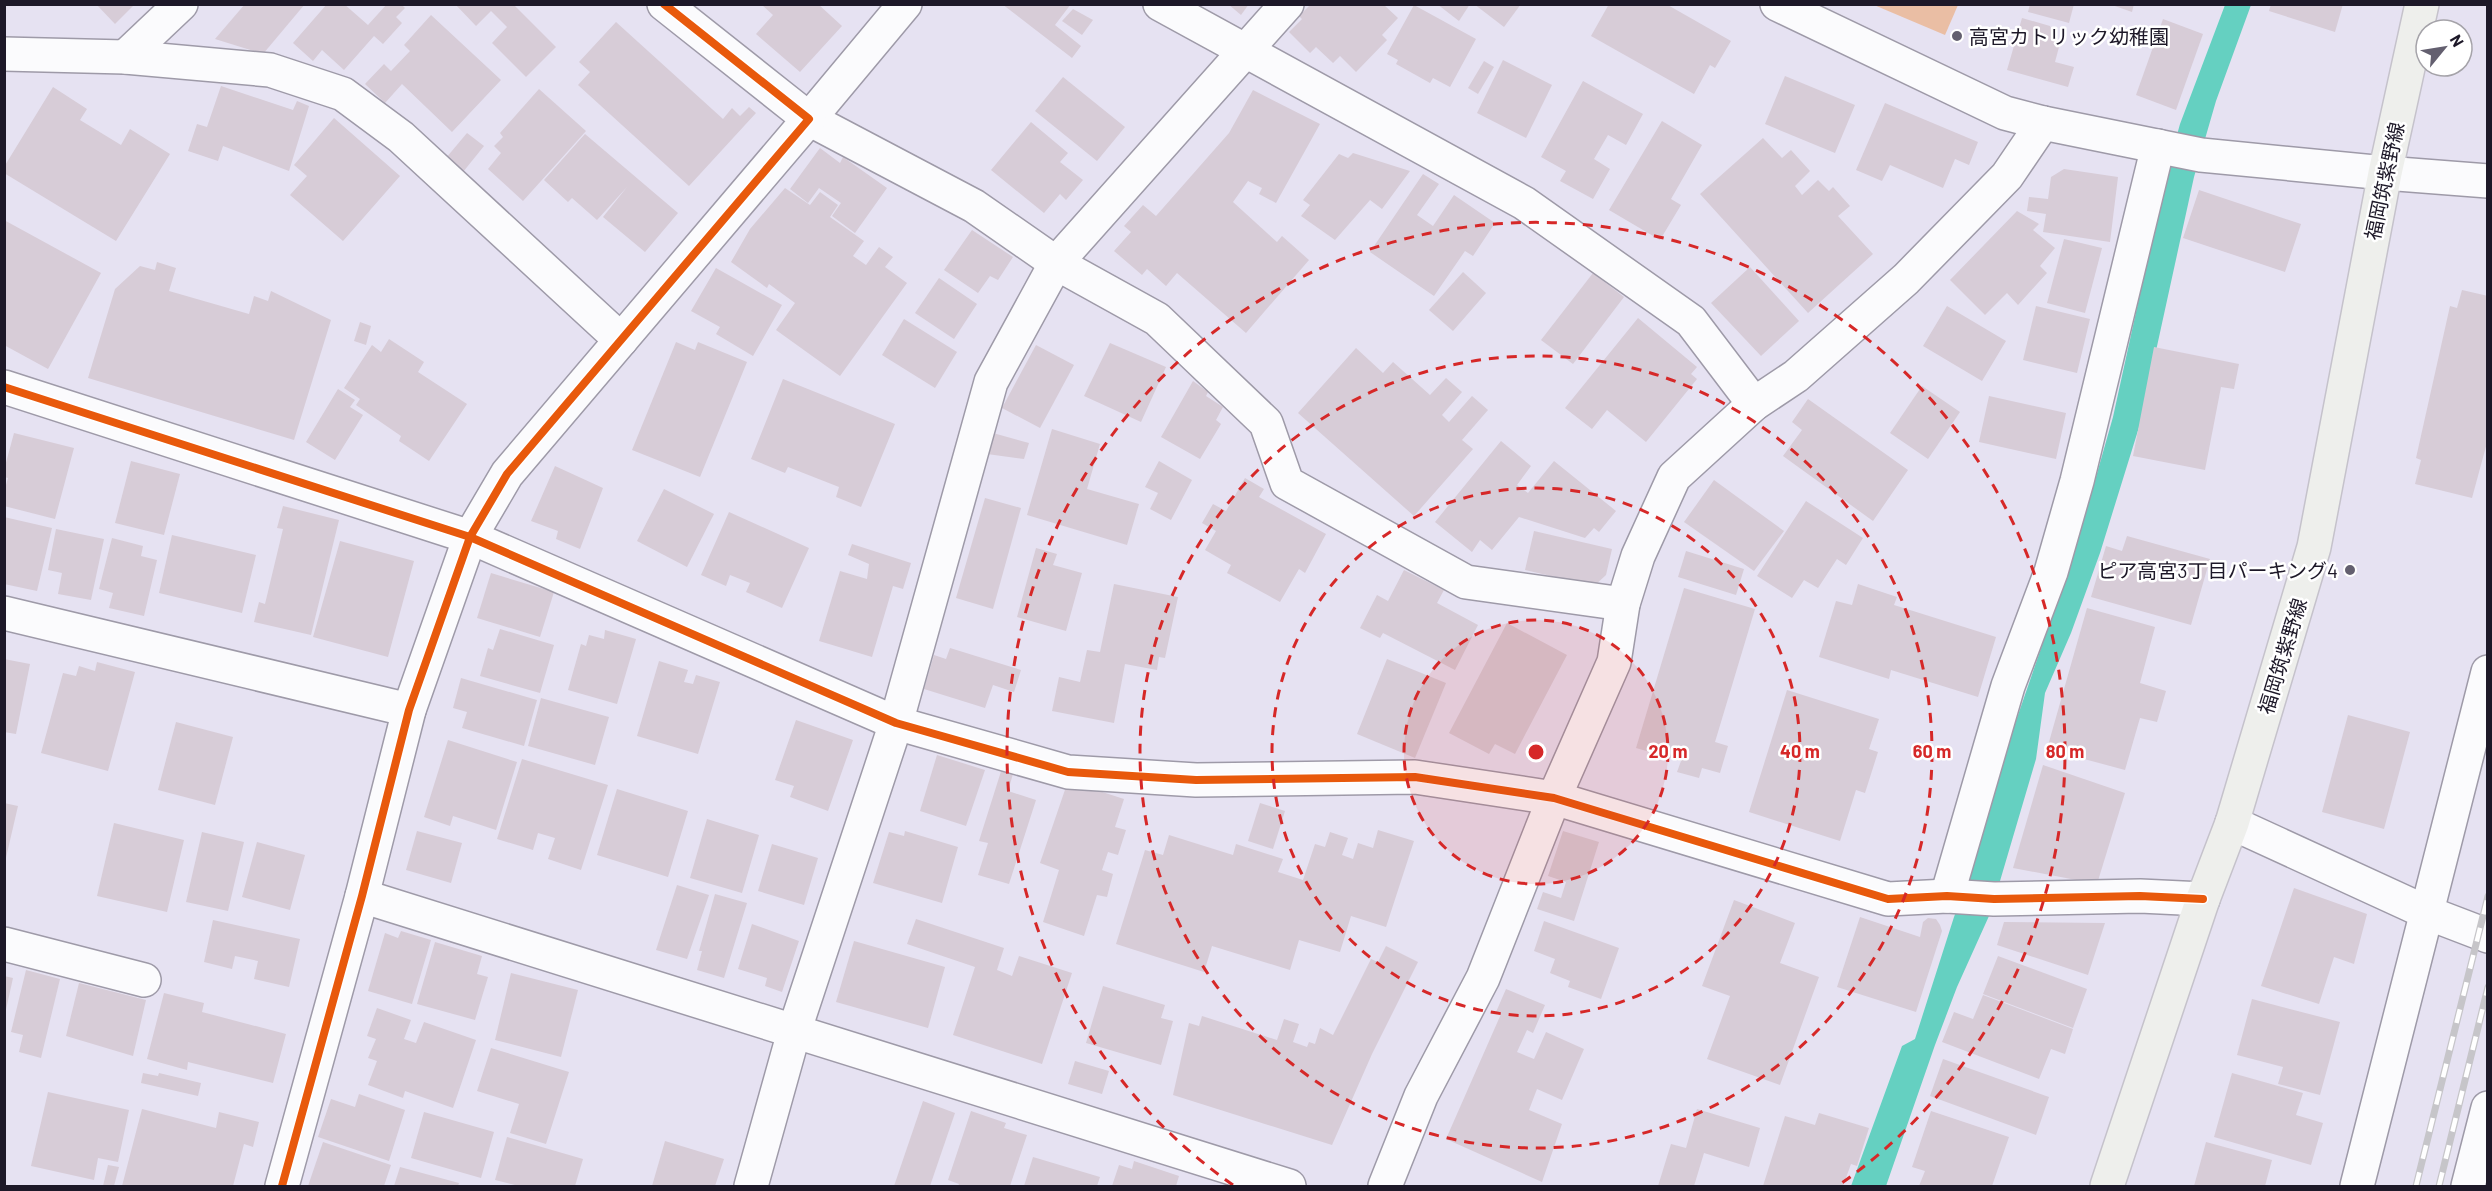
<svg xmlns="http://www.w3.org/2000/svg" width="2492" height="1191" font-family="Barlow,'Noto Sans JP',sans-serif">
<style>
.green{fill:#eabea4}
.water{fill:#65d0c1}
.building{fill:#d7ccd7}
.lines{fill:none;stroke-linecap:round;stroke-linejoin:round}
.minor-casing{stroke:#9e9aa8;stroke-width:36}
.major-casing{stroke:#c5c2cb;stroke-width:36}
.minor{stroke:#fbfbfd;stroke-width:33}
.major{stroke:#eeefec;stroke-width:33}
.rail-casing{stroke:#c6c5c9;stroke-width:7}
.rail{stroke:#fff;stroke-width:4.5;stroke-dasharray:14;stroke-linecap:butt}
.cycleway-casing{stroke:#fff;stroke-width:11}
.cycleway{stroke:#e8590c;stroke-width:8}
.ring{fill:none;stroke:#d62828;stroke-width:3;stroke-dasharray:10 8}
.poi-dot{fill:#635f6f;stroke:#fff;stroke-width:2}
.labels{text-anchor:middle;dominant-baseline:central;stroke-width:5;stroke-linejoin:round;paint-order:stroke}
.poi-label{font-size:20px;fill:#1d1828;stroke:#fff;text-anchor:start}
.street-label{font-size:20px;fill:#1d1828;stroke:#fff}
.centre{fill:#d62828;stroke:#fff;stroke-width:3}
.ring-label{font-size:18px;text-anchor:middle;font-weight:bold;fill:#d62828;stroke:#fff;stroke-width:5;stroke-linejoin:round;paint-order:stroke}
</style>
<rect width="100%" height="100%" fill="#e6e2f2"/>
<polygon class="green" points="1874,5 1958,5 1945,35"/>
<polygon class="water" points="2225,5 2251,5 2216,101 2194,177 2140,424 2100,553 2071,633 2045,693 2036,759 2000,881 1989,916 1957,987 1935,1045 1886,1186 1851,1186 1902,1046 1915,1039 1954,917 1968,880 2008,744 2077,544 2113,417 2167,171 2180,124"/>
<g class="building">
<polygon points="96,4 135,4 115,24"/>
<polygon points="245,4 305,4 263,54 215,39"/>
<polygon points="327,4 344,4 368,25 387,4 401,4 405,8 396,17 402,23 383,44 374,36 344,70 322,50 313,61 293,43"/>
<polygon points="455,4 513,4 556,47 526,77 492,43 507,27 491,11 476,26"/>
<polygon points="761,4 818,4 842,26 800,72 756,34 773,15"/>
<polygon points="1002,4 1071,4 1055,25 1081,46 1072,58"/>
<polygon points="1228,4 1249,4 1241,15"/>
<polygon points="1437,4 1470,4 1459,21"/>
<polygon points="1474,4 1521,4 1504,27"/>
<polygon points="1609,4 1666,4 1731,41 1715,68 1710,65 1694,94 1591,36"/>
<polygon points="2030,4 2074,4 2069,23 2028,12"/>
<polygon points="2109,4 2134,4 2132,12"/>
<polygon points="2271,4 2343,4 2335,32 2269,11"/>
<polygon points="1310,5 1384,5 1398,18 1382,35 1387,40 1356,72 1340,56 1333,63 1316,47 1310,53 1289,32 1302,19 1299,16"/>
<polygon points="1414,5 1476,39 1450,87 1433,78 1430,83 1396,64 1398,60 1387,54"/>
<polygon points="1073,9 1093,20 1082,35 1062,21"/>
<polygon points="431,15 501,80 452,132 402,84 385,103 365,84 384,64 391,71 410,51 404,45"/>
<polygon points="2022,18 2050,26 2059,47 2055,62 2074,67 2068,87 2007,70"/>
<polygon points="2163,19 2203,34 2176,110 2136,95"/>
<polygon points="616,22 723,119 732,108 740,116 749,107 756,113 689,186 578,85 590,72 579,62"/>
<polygon points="1503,60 1552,85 1526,138 1477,113"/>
<polygon points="1484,61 1494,67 1478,94 1468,88"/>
<polygon points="1785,76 1855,105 1835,153 1765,124"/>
<polygon points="1063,77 1125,127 1097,161 1035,111"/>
<polygon points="1583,81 1643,114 1626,145 1608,135 1594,159 1610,169 1593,199 1560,181 1566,171 1541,157"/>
<polygon points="221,86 293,110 297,101 309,106 289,171 223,146 218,161 188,151 197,124 207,127"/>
<polygon points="53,87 87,109 80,120 121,145 130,129 170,154 116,241 4,173 4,167"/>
<polygon points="539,89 586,131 523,201 488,169 501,153 494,146 503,137 500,133"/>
<polygon points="1253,90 1320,124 1276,203 1259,194 1262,188 1248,181 1233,202 1277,242 1282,236 1309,260 1246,333 1177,273 1166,286 1147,269 1142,275 1114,251 1131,232 1124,226 1143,205 1156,216 1229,133"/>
<polygon points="1885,103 1978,142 1969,165 1955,159 1943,188 1890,165 1882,181 1856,170"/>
<polygon points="334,118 400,176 343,241 290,195 307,176 294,165"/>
<polygon points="1662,121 1702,145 1671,199 1681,205 1660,240 1609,210"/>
<polygon points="1031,122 1068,153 1060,162 1083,180 1066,200 1060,194 1044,213 991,170"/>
<polygon points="467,133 484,146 463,172 446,158"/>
<polygon points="585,134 678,213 645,252 603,217 627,187 597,220 572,198 568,202 544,180"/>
<polygon points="1763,138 1782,158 1791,150 1810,171 1795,186 1802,195 1818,180 1829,191 1833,187 1850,206 1838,216 1873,254 1808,313 1700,194"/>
<polygon points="820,148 840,163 843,157 887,188 855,233 832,216 841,203 819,188 808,203 790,189"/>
<polygon points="1353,153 1410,171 1382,209 1370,200 1335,240 1301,216 1310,205 1303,200 1339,154 1348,158"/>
<polygon points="2064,169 2118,177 2110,242 2043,232 2046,214 2027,211 2029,197 2048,199 2051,177"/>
<polygon points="1423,174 1439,184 1417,215 1433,226 1454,195 1495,223 1473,256 1465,251 1434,296 1370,252"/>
<polygon points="785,188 810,205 820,192 838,205 830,217 864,241 853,256 866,265 879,247 893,257 885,267 907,283 840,376 776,330 795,303 769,284 767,288 731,262 750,229"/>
<polygon points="2199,190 2301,224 2285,272 2183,238"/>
<polygon points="2017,211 2039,224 2033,230 2055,248 2040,266 2047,273 2018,305 2007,293 1985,315 1950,280"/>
<polygon points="4,220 101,273 48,369 4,345"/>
<polygon points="972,230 1013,257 998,280 990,276 978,293 944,270"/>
<polygon points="2064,239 2102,248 2085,313 2047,303"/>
<polygon points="157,262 176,268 169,291 249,314 254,296 268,301 271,291 331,320 294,440 88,378 115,289 140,266 155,270"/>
<polygon points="1750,267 1799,321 1761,356 1711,303"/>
<polygon points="716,268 782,305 753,356 716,334 720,327 691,311"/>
<polygon points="1463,272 1486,293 1453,331 1429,310"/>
<polygon points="1593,273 1624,297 1573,364 1541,340"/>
<polygon points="939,278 977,304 954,339 915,313"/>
<polygon points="2462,290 2488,296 2488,439 2472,498 2415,484 2421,460 2416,458 2450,306 2457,308"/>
<polygon points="1947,306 2006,341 1982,381 1923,346"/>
<polygon points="2036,306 2090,319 2077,373 2023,360"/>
<polygon points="1638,318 1697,367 1691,374 1697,379 1646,442 1607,410 1592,429 1565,408"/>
<polygon points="904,319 957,352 935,388 882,355"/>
<polygon points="360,322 371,326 366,345 354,341"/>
<polygon points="389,339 424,362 418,372 467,404 429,461 399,441 401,436 356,405 360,399 344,388 372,345 381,352"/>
<polygon points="676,342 695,350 698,342 747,362 700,477 632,450"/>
<polygon points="1110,343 1166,367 1141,422 1084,396"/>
<polygon points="1036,345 1074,365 1040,428 1002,408"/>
<polygon points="2154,347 2239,364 2234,389 2221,387 2205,470 2133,456"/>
<polygon points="1356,348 1383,373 1393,362 1430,395 1446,378 1462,392 1442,415 1449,422 1472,396 1488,410 1462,440 1473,449 1414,516 1298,413"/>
<polygon points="783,379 895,424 861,507 836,497 839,487 788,467 785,473 751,459"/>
<polygon points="1193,381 1208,392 1206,396 1223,407 1216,420 1221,424 1200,459 1161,437"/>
<polygon points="1922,386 1960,412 1928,459 1890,433"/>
<polygon points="338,389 355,400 350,407 363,415 335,460 306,442"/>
<polygon points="1989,396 2066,413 2056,459 1979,442"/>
<polygon points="1808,399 1908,470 1873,521 1783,456 1802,430 1792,422"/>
<polygon points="1052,429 1100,444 1087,489 1139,504 1127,545 1027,515"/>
<polygon points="14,433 74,448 55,519 4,506 4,492 8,478 4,477 4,470"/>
<polygon points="993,433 1029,443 1024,459 987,454"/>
<polygon points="1501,441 1531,466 1517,485 1528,493 1554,461 1616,511 1599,532 1594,528 1585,538 1519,517 1492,550 1480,540 1472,552 1435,522"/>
<polygon points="131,461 180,474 164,535 115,523"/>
<polygon points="1159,461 1192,480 1171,520 1150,509 1158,493 1145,487"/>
<polygon points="555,466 603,488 580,549 556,539 558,531 531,521"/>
<polygon points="1245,478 1264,489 1259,497 1326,534 1305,573 1299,569 1280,602 1227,573 1231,565 1205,550 1216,531 1202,523 1213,504 1226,511"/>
<polygon points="1714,480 1784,531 1754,571 1684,522"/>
<polygon points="664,489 714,514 687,567 637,541"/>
<polygon points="985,498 1021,508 993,609 956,598"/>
<polygon points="1806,501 1863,538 1846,565 1837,559 1818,588 1804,580 1792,598 1757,576"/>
<polygon points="283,506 339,520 311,635 254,622 259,602 265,604 283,529 277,528"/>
<polygon points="729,512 809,548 782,608 746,592 750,583 730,575 726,586 701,575"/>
<polygon points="4,517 52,528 37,591 4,584"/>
<polygon points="56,529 104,539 91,600 58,594 62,573 48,570"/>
<polygon points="1534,531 1612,549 1606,575 1594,586 1525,570"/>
<polygon points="172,535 256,555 242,613 159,593"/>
<polygon points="2127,536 2210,559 2191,625 2091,597 2106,546 2122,551"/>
<polygon points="112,538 143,546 141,556 157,560 144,616 109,608 113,593 99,589"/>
<polygon points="340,541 414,561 388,657 313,637"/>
<polygon points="852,544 911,563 903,589 893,586 872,657 819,641 840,571 867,579 869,564 848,555"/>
<polygon points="1036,548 1057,554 1053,565 1082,573 1066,631 1017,617"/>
<polygon points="1686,551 1744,569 1736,595 1678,577"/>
<polygon points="1404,570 1444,590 1437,603 1478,625 1455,670 1383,633 1380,638 1360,628 1377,595 1388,601"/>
<polygon points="491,573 554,592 540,637 477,618"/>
<polygon points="1114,584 1178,597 1165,658 1159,657 1157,670 1125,664 1114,723 1052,711 1059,677 1080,682 1087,650 1100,652"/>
<polygon points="1858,584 1897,597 1894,605 1996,637 1978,697 1891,670 1889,679 1819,657 1836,601 1852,605"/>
<polygon points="1684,588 1755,609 1715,742 1728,746 1720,773 1702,768 1699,778 1677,772 1681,761 1636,748"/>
<polygon points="2087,608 2155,627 2140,683 2166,691 2157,722 2140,718 2125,770 2047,749"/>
<polygon points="1507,623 1567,655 1515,754 1495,744 1489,754 1449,733"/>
<polygon points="500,629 554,645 540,693 480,676 488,648 493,650"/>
<polygon points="605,630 636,639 617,704 568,690 581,644 586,646 589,635 604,639"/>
<polygon points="950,648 1021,670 1014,692 993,685 985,708 924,689 934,655 946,659"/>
<polygon points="4,659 30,664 16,734 4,732"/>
<polygon points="1387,659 1446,683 1415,758 1357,734"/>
<polygon points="659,661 688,670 684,682 693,684 696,675 720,682 698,754 637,736"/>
<polygon points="97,662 135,672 108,771 41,753 63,673 76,676 79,666 95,671"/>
<polygon points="461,678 537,700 524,746 462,728 467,712 453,708"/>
<polygon points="1787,690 1879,719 1869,749 1878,752 1865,793 1856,790 1840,841 1749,812"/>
<polygon points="541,698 609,717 595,765 528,746"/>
<polygon points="2348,715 2410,732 2384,829 2322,812"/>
<polygon points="796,720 853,740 828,811 790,797 794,786 775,780"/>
<polygon points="176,722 233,737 215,805 158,790"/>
<polygon points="448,740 517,762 496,830 453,816 450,826 424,817"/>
<polygon points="937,755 985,770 966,826 920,811"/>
<polygon points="522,759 608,785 581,870 548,859 555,838 538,833 533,850 497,839"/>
<polygon points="1003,765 1015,767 1008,791 1036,800 1009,884 978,875 988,843 979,841"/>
<polygon points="2043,765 2125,793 2097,884 2013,868"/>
<polygon points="1068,781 1124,799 1115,827 1126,830 1118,855 1108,852 1102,870 1113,874 1107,897 1097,895 1084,936 1043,922 1059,870 1040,863"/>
<polygon points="617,789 688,811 668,877 597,855"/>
<polygon points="4,803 18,806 5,862 4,861"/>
<polygon points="1260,803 1285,811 1273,849 1248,841"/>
<polygon points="707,819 759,835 742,893 690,878"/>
<polygon points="114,823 184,840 167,912 97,896"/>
<polygon points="1378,830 1414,841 1386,927 1351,916 1340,952 1299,940 1290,970 1212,946 1204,972 1116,944 1145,850 1163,855 1169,835 1233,855 1236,844 1283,859 1278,872 1303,880 1315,844 1325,847 1330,832 1348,838 1342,855 1353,859 1358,843 1373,848"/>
<polygon points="417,831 462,843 451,883 406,870"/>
<polygon points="905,831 958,847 942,903 873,883 889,832 904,836"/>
<polygon points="1563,831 1599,842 1574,921 1537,909 1543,892 1561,898 1566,882 1548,876"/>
<polygon points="202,832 244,842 228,911 186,902"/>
<polygon points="257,842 305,855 290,910 242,897"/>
<polygon points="772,844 818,858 804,905 758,891"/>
<polygon points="677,885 709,895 687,959 656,950"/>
<polygon points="2294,888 2367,914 2354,964 2334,957 2319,1004 2261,986"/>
<polygon points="715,894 747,903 724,978 697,970 702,951 699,951"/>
<polygon points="1734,900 1795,923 1780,963 1819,977 1780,1085 1707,1059 1730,996 1702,986"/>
<polygon points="1860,917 1920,937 1923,922 1928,918 1936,919 1940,925 1942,931 1916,1012 1837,987"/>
<polygon points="916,919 1004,948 997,970 1012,976 1019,956 1072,973 1042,1064 953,1035 975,967 907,944"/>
<polygon points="213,920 300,939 289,987 254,979 258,961 235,956 232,969 204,962"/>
<polygon points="1544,921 1619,948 1601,999 1568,987 1570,981 1550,973 1555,959 1534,951"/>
<polygon points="2004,922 2105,923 2088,975 1997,945"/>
<polygon points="752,924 799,941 782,992 765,986 767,978 738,969"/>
<polygon points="401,931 431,940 412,1004 368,991 385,933 398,938"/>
<polygon points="854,941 945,967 928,1028 836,1002"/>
<polygon points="435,942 482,956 477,974 488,977 475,1020 417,1004"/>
<polygon points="1386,946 1418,962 1372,1054 1332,1145 1173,1095 1189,1023 1199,1026 1202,1016 1277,1040 1284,1019 1299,1024 1293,1042 1307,1047 1309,1042 1315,1044 1320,1028 1333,1035 1371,959 1378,962"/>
<polygon points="1998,956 2087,989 2073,1028 1983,994"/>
<polygon points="26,970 60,979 41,1058 19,1052 23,1035 11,1032"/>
<polygon points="511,973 578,990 561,1057 495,1040"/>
<polygon points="4,976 13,978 5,1014 4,1014"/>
<polygon points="79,983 146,1000 133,1056 66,1036"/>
<polygon points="1103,986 1165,1005 1161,1018 1173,1021 1161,1065 1086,1043"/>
<polygon points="1506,989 1545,1005 1533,1033 1527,1030 1517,1052 1534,1059 1546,1032 1584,1049 1562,1100 1537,1089 1529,1110 1562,1124 1542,1182 1446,1139 1501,1014 1496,1012"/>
<polygon points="164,993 204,1003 202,1012 286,1034 273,1083 188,1062 187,1070 147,1059"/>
<polygon points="1983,995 2073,1029 2065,1054 2051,1049 2039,1079 1942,1042 1954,1012 1973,1019"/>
<polygon points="2252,999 2340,1022 2320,1095 2278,1084 2283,1067 2237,1055"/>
<polygon points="377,1008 411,1020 404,1039 416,1043 424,1022 476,1040 453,1108 405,1091 403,1098 368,1085 377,1061 368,1058 376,1039 367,1036"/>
<polygon points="491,1048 569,1072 546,1144 510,1133 519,1104 477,1091"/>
<polygon points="1943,1059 2049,1097 2036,1135 1930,1096"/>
<polygon points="1075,1061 1109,1071 1102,1094 1068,1084"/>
<polygon points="143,1073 158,1076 159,1073 201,1083 198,1096 141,1083"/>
<polygon points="2232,1073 2303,1093 2296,1115 2323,1123 2311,1165 2214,1137"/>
<polygon points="48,1092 129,1110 118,1162 98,1158 94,1180 31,1166"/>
<polygon points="359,1094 405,1110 389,1161 318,1137 331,1099 355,1107"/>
<polygon points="923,1101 955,1113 930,1186 894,1186"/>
<polygon points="142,1109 216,1128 219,1112 259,1122 253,1147 244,1144 233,1186 122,1186"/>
<polygon points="1697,1109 1760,1128 1749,1167 1704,1153 1694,1186 1658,1186 1671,1144 1686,1148"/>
<polygon points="971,1111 1006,1123 1004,1128 1027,1135 1010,1186 958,1186 959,1184 948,1180"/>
<polygon points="1931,1111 2009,1137 1992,1186 1919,1186 1925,1171 1912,1167"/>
<polygon points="424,1112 494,1132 481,1178 411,1158"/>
<polygon points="1819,1113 1869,1128 1857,1166 1851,1164 1843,1186 1763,1186 1785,1116 1815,1125"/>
<polygon points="507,1137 583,1159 575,1186 519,1186 495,1180"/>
<polygon points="665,1141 724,1159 715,1186 652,1186"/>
<polygon points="323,1142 391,1165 384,1186 308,1186"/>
<polygon points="2206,1142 2272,1160 2265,1186 2194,1186"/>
<polygon points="1033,1157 1100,1177 1097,1186 1024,1186"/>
<polygon points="1134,1161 1179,1176 1176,1186 1112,1186 1119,1165 1132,1169"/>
<polygon points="108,1165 119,1167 114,1186 103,1186"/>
<polygon points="400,1167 459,1183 458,1186 394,1186"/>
</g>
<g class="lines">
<g class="minor-casing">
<g id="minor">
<polyline points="905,4 809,119 974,206 1056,263 1157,319 1266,423 1287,483 1466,582 1623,604"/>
<polyline points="1160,4 1524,203 1691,321 1754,404"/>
<polyline points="1777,4 2005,113 2043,123 2201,155 2385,173 2488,181"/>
<polyline points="4,54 125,57 270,70 343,94 401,137 621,340"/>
<polyline points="125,57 181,4"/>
<polyline points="4,387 470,537 896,723 1068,772 1196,780 1415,777 1554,798 1888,899 1947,896 1994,899 2140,896 2203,899"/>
<polyline points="4,613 409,710"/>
<polyline points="2232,823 2428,913 2488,936"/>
<polyline points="362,896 1289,1186"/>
<polyline points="1947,896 2008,686 2051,572 2077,481 2158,146"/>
<polyline points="4,944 144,980"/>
<polyline points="282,1186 362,896 409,710 470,537 507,474 809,119 664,4"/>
<polyline points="751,1186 794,1032 896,723 991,382 1056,263 1287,4"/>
<polyline points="1385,1186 1421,1096 1483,978 1554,798 1614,662 1623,604 1638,556 1674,477 1754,404 1796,376 1906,279 2007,176 2043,123"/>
<polyline points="2357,1186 2488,672"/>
<polyline points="2468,1186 2488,1108"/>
</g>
</g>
<g class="major-casing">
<polyline id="major" points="2107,1186 2203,899 2232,823 2314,547 2385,173 2422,4"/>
</g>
<use href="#minor" class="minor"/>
<use href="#major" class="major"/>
<g class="rail-casing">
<g id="rail">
<polyline points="2416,1186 2488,896"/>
<polyline points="2439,1186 2488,987"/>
</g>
</g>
<use href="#rail" class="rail"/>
<g class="cycleway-casing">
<g id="cycleway">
<polyline points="4,387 470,537 896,723 1068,772 1196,780 1415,777 1554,798 1888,899 1947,896 1994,899 2140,896 2203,899"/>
<polyline points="282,1186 362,896 409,710 470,537 507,474 809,119 664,4"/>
</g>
</g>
<use href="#cycleway" class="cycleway"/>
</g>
<circle cx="1536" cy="752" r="132" fill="#d62828" fill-opacity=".12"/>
<g class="ring">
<circle cx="1536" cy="752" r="132"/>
<circle cx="1536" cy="752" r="264"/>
<circle cx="1536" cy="752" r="396"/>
<path d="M1233 1185A529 529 0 1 1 1839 1185"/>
</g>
<g class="poi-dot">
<circle cx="1957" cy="36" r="6"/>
<circle cx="2350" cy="570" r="6"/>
</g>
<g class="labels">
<g class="poi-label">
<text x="1969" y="36">高宮カトリック幼稚園</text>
<text x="2338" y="570" text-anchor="end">ピア高宮3丁目パーキング4</text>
</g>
<g class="street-label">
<text transform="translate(2384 181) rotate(-78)">福岡筑紫野線</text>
<text transform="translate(2282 656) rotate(-73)">福岡筑紫野線</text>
</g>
</g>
<circle cx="1536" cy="752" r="9" class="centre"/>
<g class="ring-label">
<text x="1668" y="758">20 m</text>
<text x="1800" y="758">40 m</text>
<text x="1932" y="758">60 m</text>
<text x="2065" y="758">80 m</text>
</g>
<rect width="2492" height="1191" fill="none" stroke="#1d1828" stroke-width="12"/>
<g transform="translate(2444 48) rotate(60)"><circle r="28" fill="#ffffff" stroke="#a5a3a9" stroke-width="1.5"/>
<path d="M0-4.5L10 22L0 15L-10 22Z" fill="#635f6f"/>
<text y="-9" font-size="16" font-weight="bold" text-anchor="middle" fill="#1d1828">N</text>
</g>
</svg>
